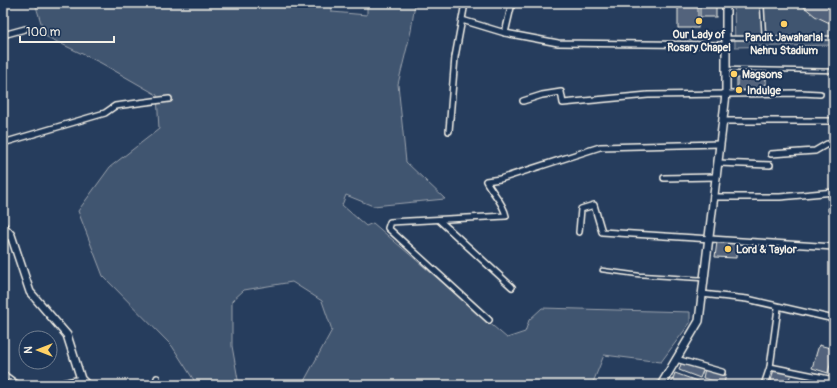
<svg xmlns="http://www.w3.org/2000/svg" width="837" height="388" font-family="Pangolin,sans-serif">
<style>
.green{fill:#40546f;stroke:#9aa2ac}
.building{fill:#52647b;stroke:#f4f1e8}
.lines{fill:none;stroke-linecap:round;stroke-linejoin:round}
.lane-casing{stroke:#f4f1e8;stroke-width:5.5}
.street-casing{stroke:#f4f1e8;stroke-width:8}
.secondary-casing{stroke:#f4f1e8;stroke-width:10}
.lane{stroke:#1d3557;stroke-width:2.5}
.street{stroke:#1d3557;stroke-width:5}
.secondary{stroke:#1d3557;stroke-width:7}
.poi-dot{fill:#ffd166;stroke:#1d3557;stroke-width:1.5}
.labels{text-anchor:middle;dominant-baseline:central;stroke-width:4;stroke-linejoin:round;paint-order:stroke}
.poi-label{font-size:11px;font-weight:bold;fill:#f4f1e8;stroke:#1d3557;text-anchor:start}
</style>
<rect width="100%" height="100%" fill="#263d5d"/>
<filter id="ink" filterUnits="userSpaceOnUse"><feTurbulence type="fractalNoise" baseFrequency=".025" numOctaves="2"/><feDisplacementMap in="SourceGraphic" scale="8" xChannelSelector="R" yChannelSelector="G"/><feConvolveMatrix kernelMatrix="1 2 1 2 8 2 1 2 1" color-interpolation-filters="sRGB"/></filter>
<g filter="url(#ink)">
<g class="green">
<polygon points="35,3 331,3 332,12 367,15 367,3 415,3 411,31 398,84 406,162 445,199 373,206 346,195 342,205 366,226 373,223 507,338 525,332 529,320 542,308 690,312 690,323 661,362 604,355 592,385 302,385 332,330 322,301 292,282 244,290 232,301 232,346 239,385 197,385 172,346 103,276 78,211 110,167 159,129 157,95 101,63 45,36"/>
<polygon points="734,3 834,3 834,45 735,47"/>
</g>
<g class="building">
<rect x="678" y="3" width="20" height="25"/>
<rect x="700" y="3" width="16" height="14"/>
<polygon points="805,3 834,3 834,25 815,16 803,6"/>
<polygon points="737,78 766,78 766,91 737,90"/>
<rect x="828" y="194" width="6" height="17"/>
<polygon points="717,242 737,243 736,258 715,257"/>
<polygon points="819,345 834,349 828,373 812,368"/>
<polygon points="682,361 704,368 700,378 679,370"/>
<polygon points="705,368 726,374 724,384 703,378"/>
<polygon points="774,369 791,374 787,385 770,385"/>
<polygon points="675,373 708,385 671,384"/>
</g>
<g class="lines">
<g class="lane-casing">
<g id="lane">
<polyline points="762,3 764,38"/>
<polyline points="726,38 834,38"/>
<polyline points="726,69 834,71"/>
<polyline points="602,270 639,275 703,279"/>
</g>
</g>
<g class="street-casing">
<g id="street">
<polyline points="462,20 505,33 558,43 726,45"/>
<polyline points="505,33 512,3"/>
<polyline points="3,35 25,29"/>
<polyline points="523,101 542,95 561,92 563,103 648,95 801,93 820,94"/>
<polyline points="723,121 834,121"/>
<polyline points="449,131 455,57 465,3"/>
<polyline points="3,143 105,113 115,106 169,99"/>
<polyline points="771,154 815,151 827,144 834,144"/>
<polyline points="718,163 770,165"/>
<polyline points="664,178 716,177"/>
<polyline points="713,197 780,197 834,192"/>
<polyline points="439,220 512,287"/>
<polyline points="579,232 581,209 594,205 602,232 834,247"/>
<polyline points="3,239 11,235"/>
<polyline points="702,294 747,299 834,319"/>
<path d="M489,320l-101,-92 2,-6 116,-6c-3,-14 -13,-22 -20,-35l14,-2 100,-32 120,-3"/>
<polyline points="676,359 722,372"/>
<polyline points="770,367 834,380"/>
<polyline points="3,374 18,385"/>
<polyline points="53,385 81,379"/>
<polyline points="155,385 157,378"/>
<polyline points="764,385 770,367 778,308"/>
</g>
</g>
<g class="secondary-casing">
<g id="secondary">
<polyline points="3,226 11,235 30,292 67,335 81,379 87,385"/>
<polyline points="661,385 699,321 726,94 726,3"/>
</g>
</g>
<use href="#lane" class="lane"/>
<use href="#street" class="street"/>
<use href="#secondary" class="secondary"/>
</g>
</g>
<g class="poi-dot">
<circle cx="699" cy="21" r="4"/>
<circle cx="784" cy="24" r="4"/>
<circle cx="734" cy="74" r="4"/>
<circle cx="739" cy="90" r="4"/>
<circle cx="728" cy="249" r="4"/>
</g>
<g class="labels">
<g class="poi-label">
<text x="699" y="34" text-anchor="middle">Our Lady of<tspan x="699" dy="13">Rosary Chapel</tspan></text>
<text x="784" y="37" text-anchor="middle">Pandit Jawaharlal<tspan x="784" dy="13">Nehru Stadium</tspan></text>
<text x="742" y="74">Magsons</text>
<text x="747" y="90">Indulge</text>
<text x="736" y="249">Lord &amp; Taylor</text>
</g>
</g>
<rect width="837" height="388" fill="none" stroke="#1d3557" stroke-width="16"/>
<rect x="8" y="8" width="821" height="372" fill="none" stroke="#f4f1e8" stroke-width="1.5" filter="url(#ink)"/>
<g transform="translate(38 350) rotate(270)"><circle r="19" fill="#1d3557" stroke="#738091"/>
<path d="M0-3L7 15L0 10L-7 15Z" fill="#ffd166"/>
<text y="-6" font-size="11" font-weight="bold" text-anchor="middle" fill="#f4f1e8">N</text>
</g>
<path d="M20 36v6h94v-6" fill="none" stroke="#f4f1e8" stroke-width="2"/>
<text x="26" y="36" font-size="12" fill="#f4f1e8" stroke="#1d3557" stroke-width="3" paint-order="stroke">100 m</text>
</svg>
